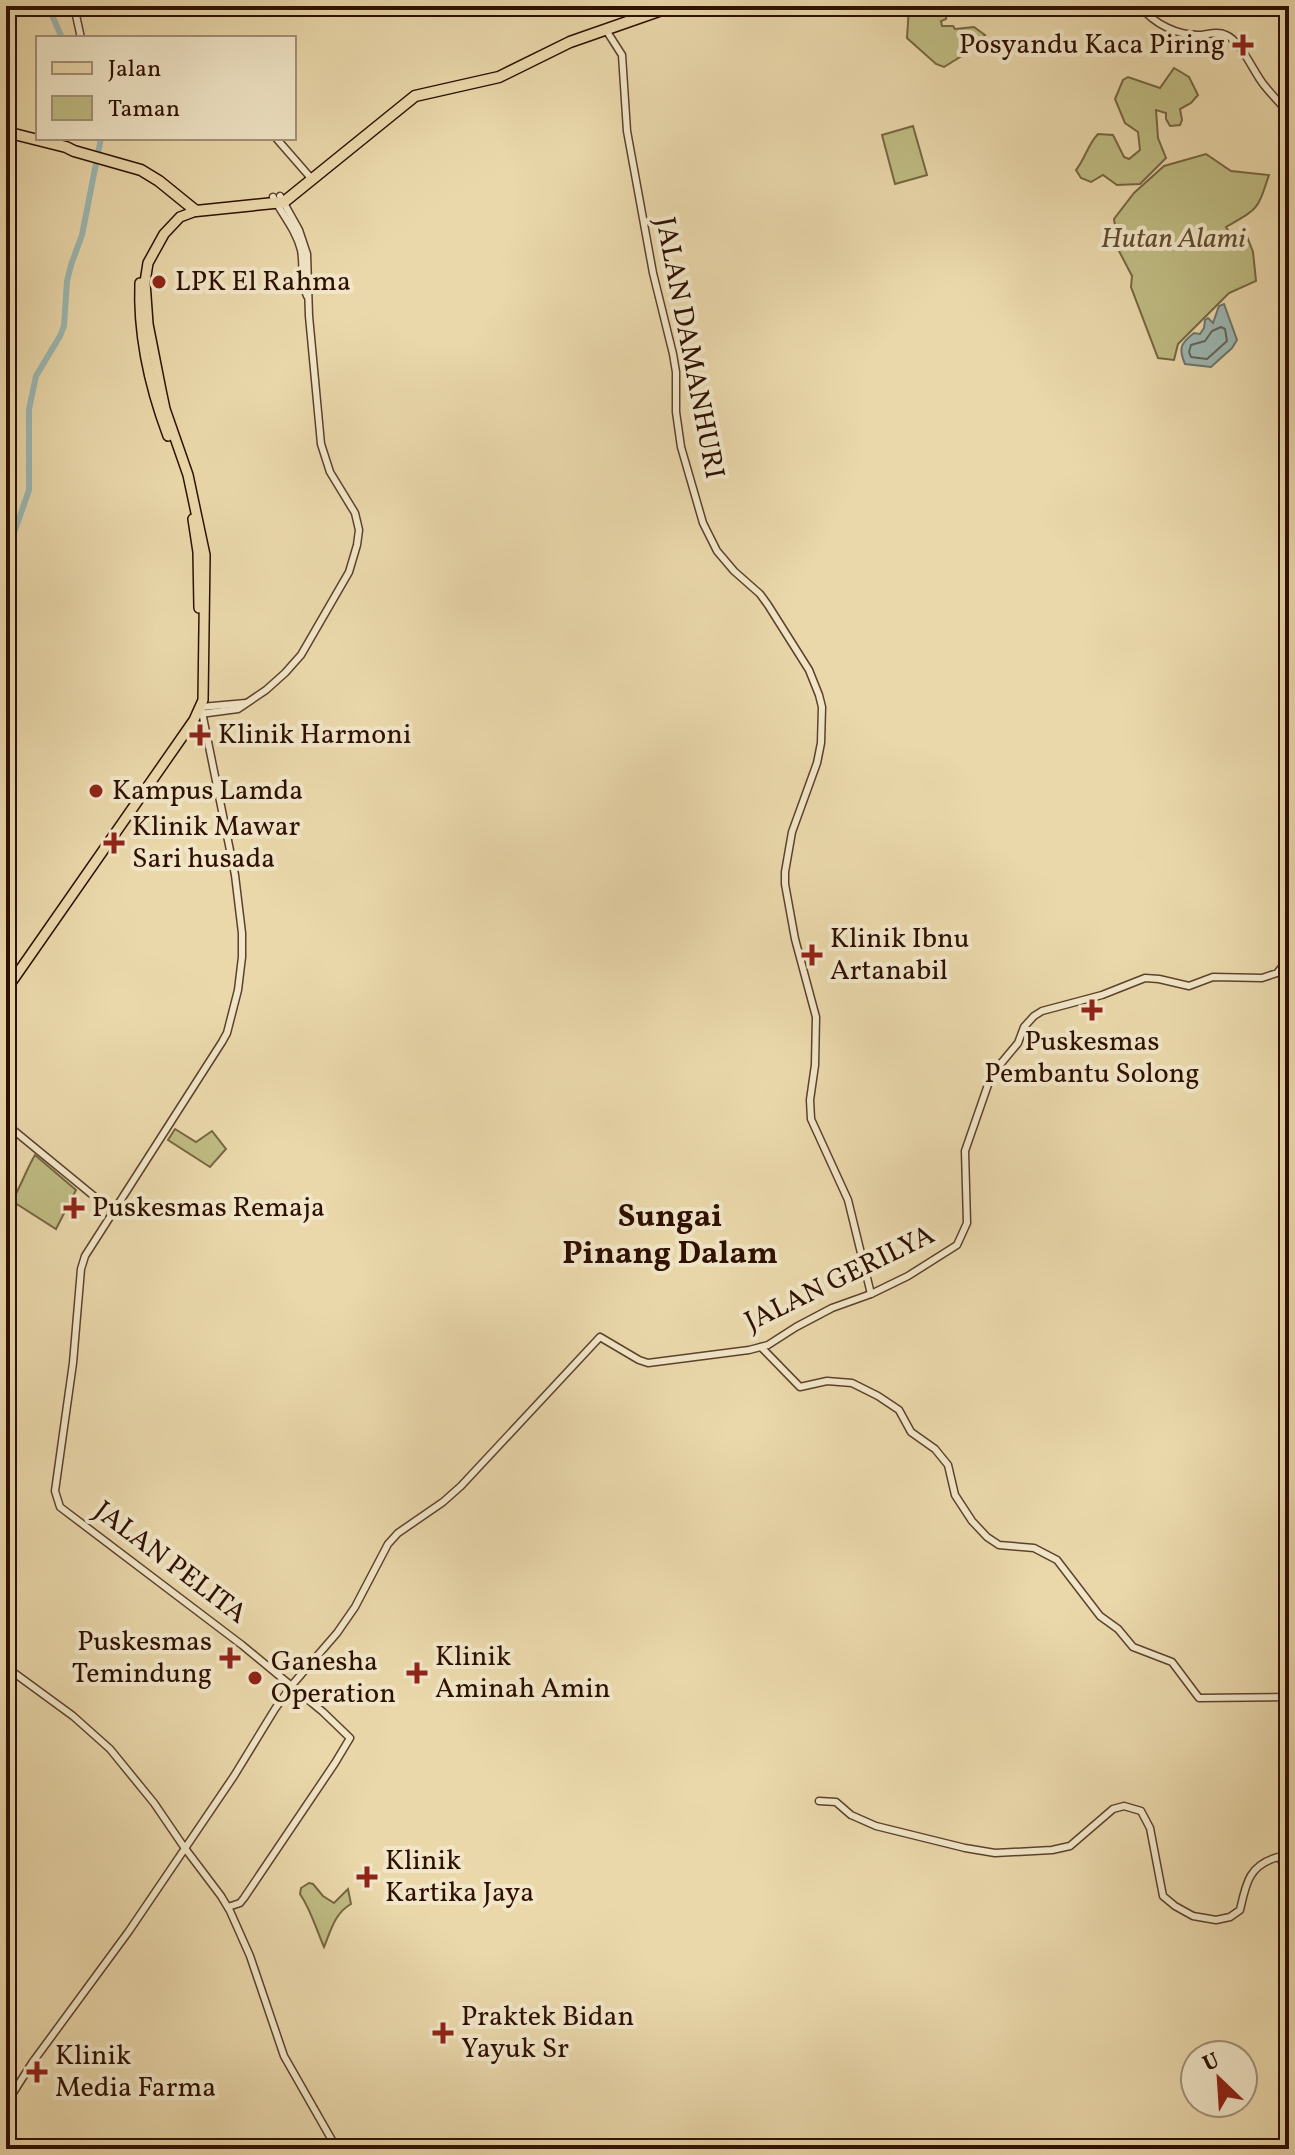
<svg xmlns="http://www.w3.org/2000/svg" width="1295" height="2155" font-family="Vollkorn,serif">
<style>
.green{fill:#bfbc83;stroke:#766642;stroke-width:2}
.water{fill:#9bb8b3;stroke:#6f746c;stroke-width:2}
.lines{fill:none;stroke-linecap:round;stroke-linejoin:round}
.shore{stroke:#64645a;stroke-width:2}
.river{stroke:#9bb8b3;stroke-width:6}
.tertiary-casing{stroke:#5d412c;stroke-width:9}
.primary-casing{stroke:#2e0f01;stroke-width:12}
.trunk-casing{stroke:#2e0f01;stroke-width:13}
.tertiary{stroke:#f1e6c8;stroke-width:6}
.primary{stroke:#ead8ab;stroke-width:9}
.trunk{stroke:#ead8ab;stroke-width:10}
.poi-dot{fill:#8f2418;stroke:#f1e6c8;stroke-width:3}
.labels{text-anchor:middle;dominant-baseline:central;stroke-width:8;stroke-linejoin:round;paint-order:stroke}
.poi-label{font-size:28px;fill:#2e0f01;stroke:#f1e6c8;text-anchor:start}
.park-label{font-size:28px;font-style:italic;fill:#614c2e;stroke:#f1e6c8}
.street-label{font-size:28px;fill:#2e0f01;stroke:#f1e6c8}
.quarter-label{font-size:32px;font-weight:bold;fill:#2e0f01;stroke:#f1e6c8}
</style>
<rect width="100%" height="100%" fill="#ead8ab"/>
<filter id="stains"><feTurbulence type="fractalNoise" baseFrequency=".0025" numOctaves="4"/><feColorMatrix values="0 0 0 0 .2 0 0 0 0 .09 0 0 0 0 .02 0 0 0 .5 -.17"/></filter>
<radialGradient id="worn" r=".72"><stop offset=".6" stop-color="#630" stop-opacity="0"/><stop offset="1" stop-color="#630" stop-opacity=".3"/></radialGradient>
<g class="green">
<polygon points="909,6 945,6 944,11 947,12 946,19 941,21 942,26 953,26 955,29 974,27 985,35 965,54 944,67 936,64 907,38"/>
<path d="M1174,68l15,9 9,18 -7,8 -11,6 2,11 -2,5 -10,1 -4,-7v-6l-10,-3 2,28 8,20 -26,26 -23,1 -14,-10 -12,7 -10,-4 -5,-8c9,-11 12,-26 22,-36l15,1 11,22 5,2 11,-9 -2,-18 -13,-9 -10,-24 8,-19 5,-3 32,11z"/>
<polygon points="913,126 927,175 895,184 882,135"/>
<path d="M1206,154l25,17 38,4c-12,36 -10,33 -43,52l7,11 13,-4 7,18 3,29 -27,12 -51,51 -4,16 -16,-2 -27,-71 1,-11 -13,-25 -5,-32 20,-26 30,-27z"/>
<polygon points="175,1129 196,1142 212,1131 226,1149 210,1167 168,1140"/>
<path d="M35,1155l41,35 -20,39 -44,-28c9,-15 14,-31 23,-46z"/>
<path d="M309,1883l4,1 10,12 11,7 14,-14 3,15c-16,9 -20,26 -27,43 -8,-18 -13,-37 -24,-53l1,-6z"/>
</g>
<path class="water" d="M1224,304l13,36 -5,8 -21,19 -26,-3c-7,-16 -4,-21 9,-31l6,1 4,-6 1,-8 3,-2 5,5 6,-17z"/>
<g class="lines">
<polygon class="shore" points="1221,327 1225,329 1227,341 1207,359 1191,357 1189,352 1191,345 1205,341 1212,331"/>
<g class="river">
<polyline points="48,6 62,38"/>
<polyline points="6,584 14,533 29,490 29,409 36,376 60,336 64,326 67,281 71,265 82,235 101,138"/>
</g>
<g class="tertiary-casing">
<g id="tertiary">
<polyline points="74,6 81,38"/>
<path d="M1140,6c14,18 38,30 61,29 8,-1 17,-4 25,0 15,6 28,38 38,50 8,10 17,19 25,29"/>
<polyline points="606,30 622,55 627,131 653,273 673,354 676,372 676,412 681,447 703,523 717,551 734,571 760,594 768,605 809,670 819,695 822,707 821,743 817,763 792,832 785,872 785,884 795,939 816,1017 815,1065 810,1100 811,1119 848,1200 871,1294"/>
<polyline points="276,138 310,177"/>
<path d="M273,197c9,17 23,33 28,53 3,15 -1,32 6,46"/>
<polyline points="201,707 235,875 242,933 242,957 238,990 227,1033 222,1042 85,1256 81,1269 73,1363 55,1491 60,1507 242,1645 323,1712 350,1738 335,1763 244,1898 240,1903 228,1907"/>
<polyline points="201,707 246,703"/>
<polyline points="200,714 238,709 266,690 285,673 301,655 349,572 357,545 359,530 355,513 330,472 321,444 309,316 307,254 299,230 280,196"/>
<polyline points="6,1124 112,1211"/>
<polyline points="761,1347 800,1387 827,1381 852,1383 878,1396 899,1410 911,1432 935,1449 948,1465 955,1495 972,1521 987,1537 999,1545 1034,1548 1057,1560 1100,1616 1118,1629 1133,1647 1172,1662 1199,1698 1289,1697"/>
<polyline points="6,1667 73,1716 110,1749 154,1803 184,1847 221,1896 230,1911 250,1956 284,2056 337,2149"/>
<path d="M819,1801l17,1 15,13 25,11 89,22 30,5 57,-3 18,-4 43,-37 11,-3 17,5 9,17 13,68 12,10 18,10 23,4 14,-3 10,-7c6,-27 9,-45 38,-53l4,4 7,47"/>
<polyline points="6,2104 32,2063 129,1931 234,1776 275,1709 292,1685 337,1633 355,1607 388,1544 398,1533 443,1502 461,1486 600,1337 639,1360 648,1363 749,1350 768,1345 796,1327 832,1308 871,1294 908,1276 957,1245 967,1223 965,1151 990,1079 998,1067 1018,1043 1024,1027 1034,1016 1042,1011 1102,995 1145,978 1159,979 1189,986 1213,977 1262,978 1277,973 1289,958"/>
</g>
</g>
<g class="primary-casing">
<g id="primary">
<path d="M140,283c-2,51 10,105 28,153"/>
<polyline points="193,519 198,552 199,608"/>
<polyline points="191,725 199,727 207,736"/>
<polyline points="6,990 194,720 203,700 205,555 188,475 165,409 161,390 148,324 145,282 148,263 164,234 180,217 196,211"/>
</g>
</g>
<g class="trunk-casing">
<polyline id="trunk" points="6,132 66,147 74,151 141,170 159,181 196,211 284,202 415,96 499,77 570,42 673,6"/>
</g>
<use href="#tertiary" class="tertiary"/>
<use href="#primary" class="primary"/>
<use href="#trunk" class="trunk"/>
</g>
<g class="poi-dot">
<path d="M1239 33h8v8h8v8h-8v8h-8v-8h-8v-8h8z"/>
<circle cx="159" cy="282" r="8"/>
<path d="M196 723h8v8h8v8h-8v8h-8v-8h-8v-8h8z"/>
<circle cx="96" cy="791" r="8"/>
<path d="M110 831h8v8h8v8h-8v8h-8v-8h-8v-8h8z"/>
<path d="M808 943h8v8h8v8h-8v8h-8v-8h-8v-8h8z"/>
<path d="M1088 998h8v8h8v8h-8v8h-8v-8h-8v-8h8z"/>
<path d="M70 1196h8v8h8v8h-8v8h-8v-8h-8v-8h8z"/>
<path d="M226 1646h8v8h8v8h-8v8h-8v-8h-8v-8h8z"/>
<path d="M413 1661h8v8h8v8h-8v8h-8v-8h-8v-8h8z"/>
<circle cx="255" cy="1678" r="8"/>
<path d="M363 1865h8v8h8v8h-8v8h-8v-8h-8v-8h8z"/>
<path d="M439 2021h8v8h8v8h-8v8h-8v-8h-8v-8h8z"/>
<path d="M33 2060h8v8h8v8h-8v8h-8v-8h-8v-8h8z"/>
</g>
<g class="labels">
<g class="poi-label">
<text x="1225" y="45" text-anchor="end">Posyandu Kaca Piring</text>
<text x="175" y="282">LPK El Rahma</text>
<text x="218" y="735">Klinik Harmoni</text>
<text x="112" y="791">Kampus Lamda</text>
<text x="132" y="827">Klinik Mawar<tspan x="132" dy="32">Sari husada</tspan></text>
<text x="830" y="939">Klinik Ibnu<tspan x="830" dy="32">Artanabil</tspan></text>
<text x="1092" y="1042" text-anchor="middle">Puskesmas<tspan x="1092" dy="32">Pembantu Solong</tspan></text>
<text x="92" y="1208">Puskesmas Remaja</text>
<text x="212" y="1642" text-anchor="end">Puskesmas<tspan x="212" dy="32">Temindung</tspan></text>
<text x="435" y="1657">Klinik<tspan x="435" dy="32">Aminah Amin</tspan></text>
<text x="271" y="1662">Ganesha<tspan x="271" dy="32">Operation</tspan></text>
<text x="385" y="1861">Klinik<tspan x="385" dy="32">Kartika Jaya</tspan></text>
<text x="461" y="2017">Praktek Bidan<tspan x="461" dy="32">Yayuk Sr</tspan></text>
<text x="55" y="2056">Klinik<tspan x="55" dy="32">Media Farma</tspan></text>
</g>
<g class="park-label">
<text x="1173" y="239">Hutan Alami</text>
</g>
<g class="street-label">
<text transform="translate(689 348) rotate(79)">JALAN DAMANHURI</text>
<text transform="translate(840 1279) rotate(-26)">JALAN GERILYA</text>
<text transform="translate(170 1563) rotate(37)">JALAN PELITA</text>
</g>
<g class="quarter-label">
<text x="670" y="1218">Sungai<tspan x="670" dy="37">Pinang Dalam</tspan></text>
</g>
</g>
<rect width="1295" height="2155" fill="none" stroke="#ead8ab" stroke-width="32"/>
<rect x="8" y="8" width="1279" height="2139" fill="none" stroke="#2e0f01" stroke-width="4"/>
<rect x="16" y="16" width="1263" height="2123" fill="none" stroke="#2e0f01" stroke-width="2"/>
<rect x="36" y="36" width="260" height="104" fill="#f1e6c8" stroke="#a39078" stroke-width="2"/>
<rect x="52" y="62" width="40" height="12" fill="#ead8ab" stroke="#a39078" stroke-width="2"/>
<text x="108" y="76" font-size="24" fill="#2e0f01">Jalan</text>
<rect x="52" y="96" width="40" height="24" fill="#bfbc83" stroke="#a39078" stroke-width="2"/>
<text x="108" y="116" font-size="24" fill="#2e0f01">Taman</text>
<g transform="translate(1219 2079) rotate(335)"><circle r="38" fill="#f1e6c8" stroke="#a39078" stroke-width="2"/>
<path d="M0-6L14 30L0 20L-14 30Z" fill="#8f2418"/>
<text y="-12" font-size="22" font-weight="bold" text-anchor="middle" fill="#2e0f01">U</text>
</g>
<rect width="100%" height="100%" filter="url(#stains)"/>
<rect width="100%" height="100%" fill="url(#worn)"/>
</svg>
